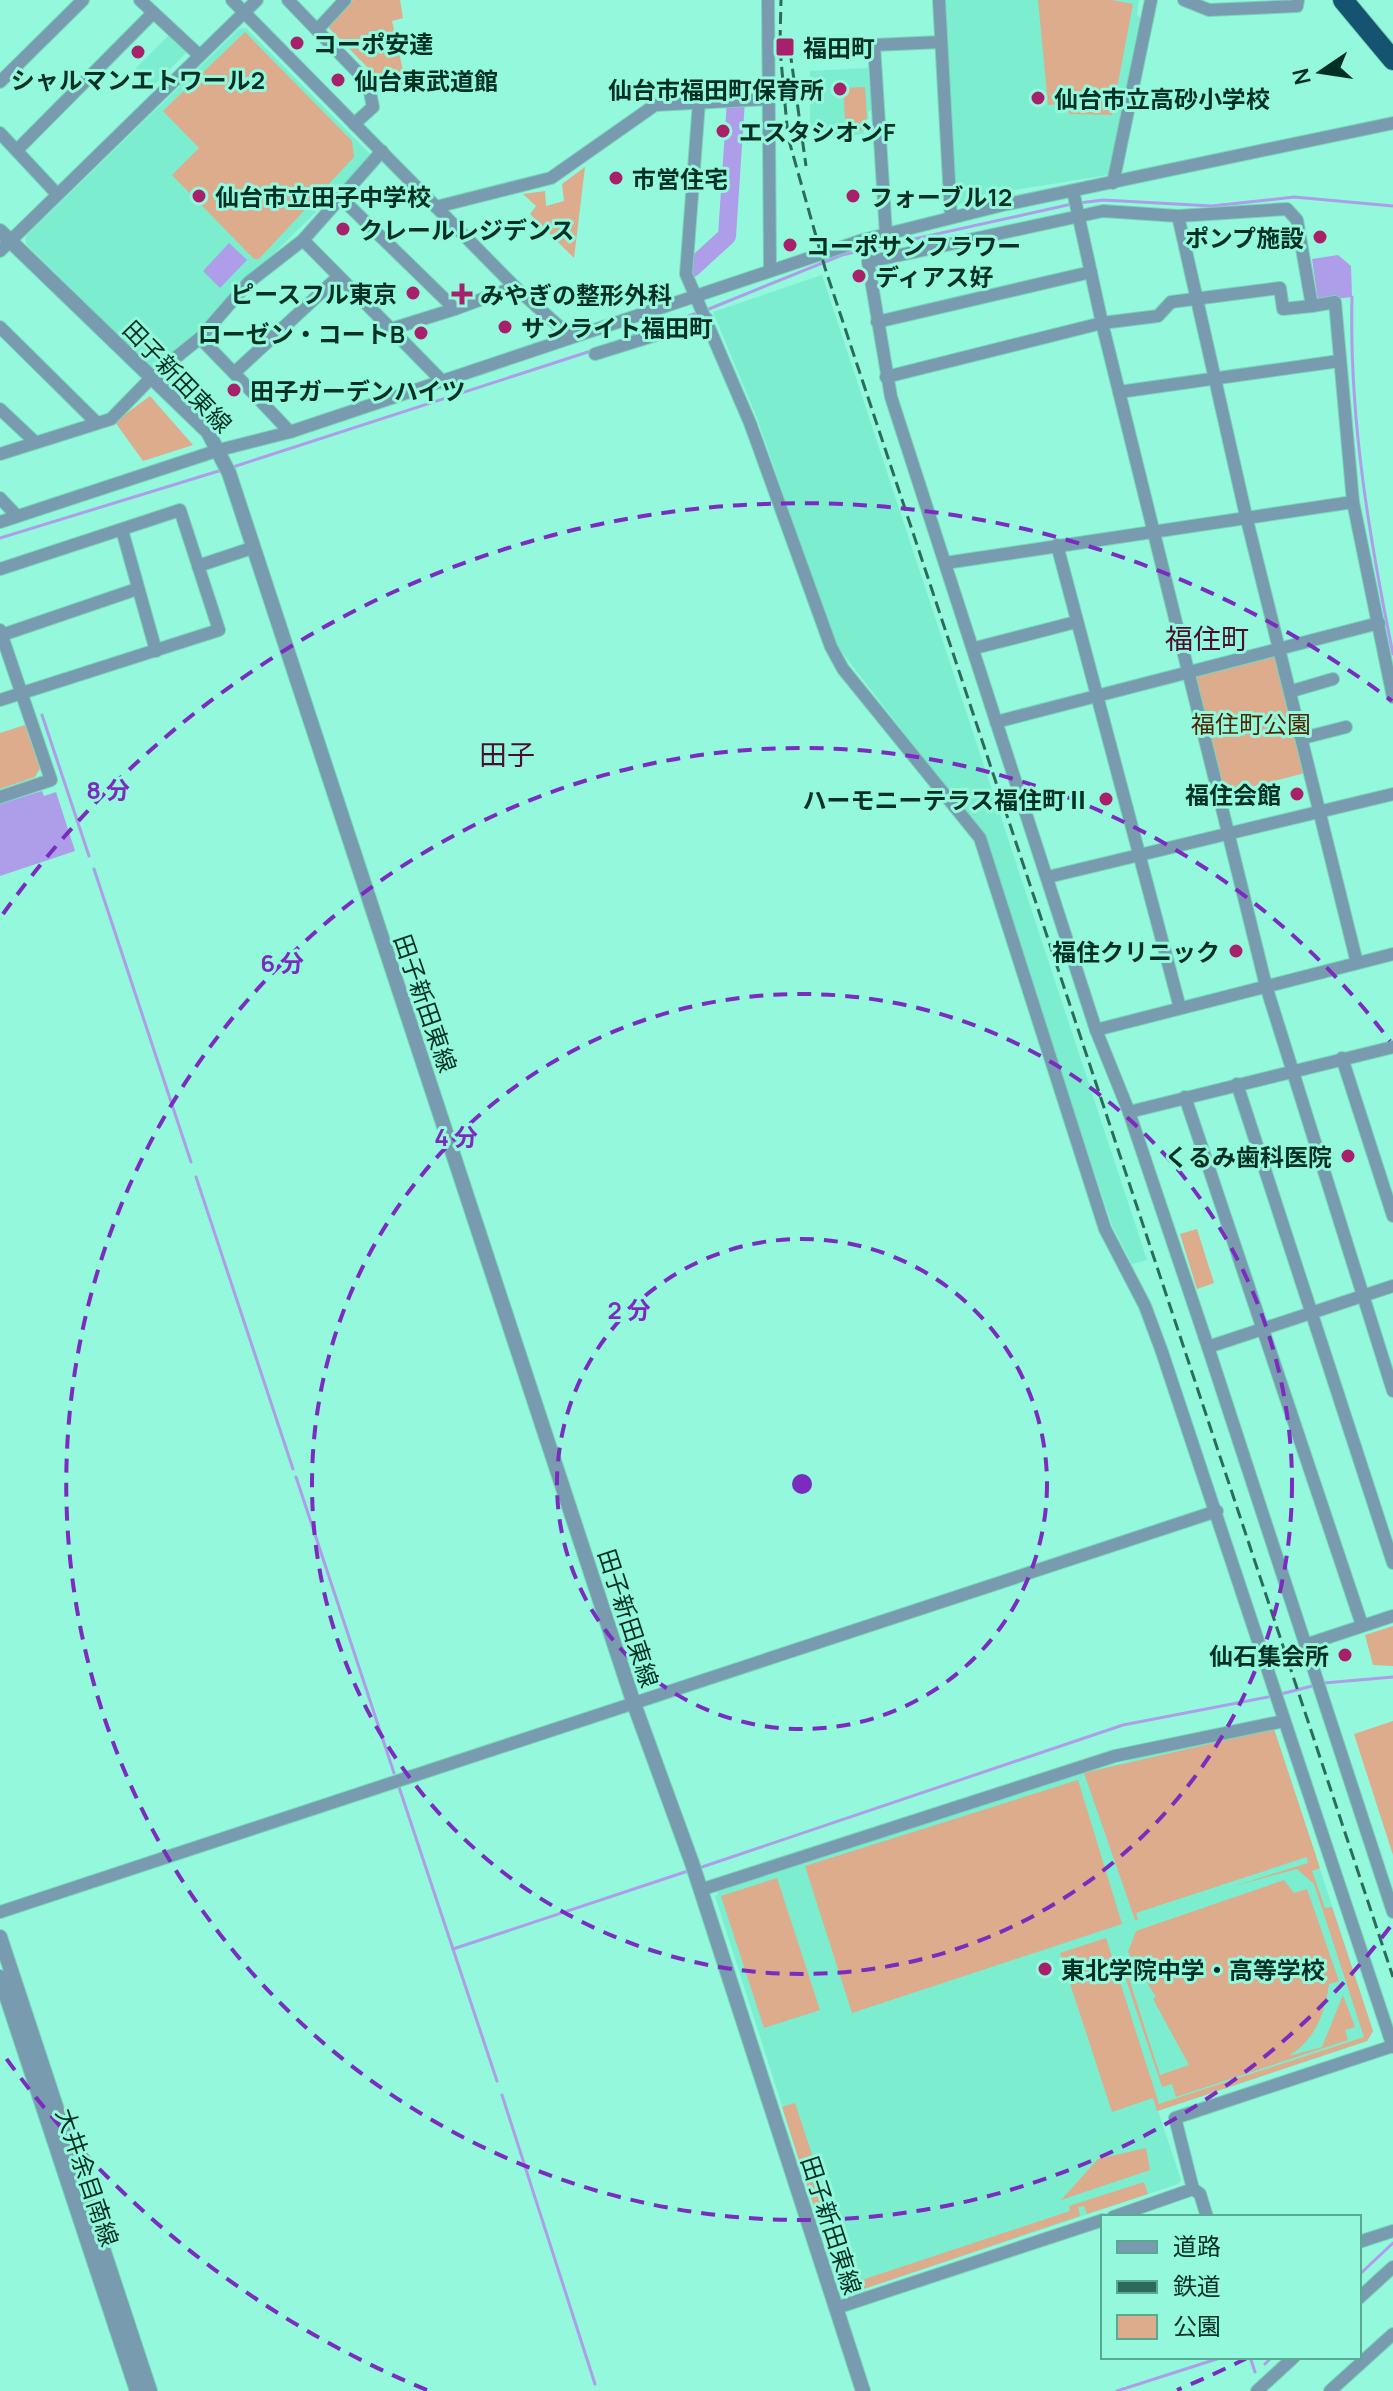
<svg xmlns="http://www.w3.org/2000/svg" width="1393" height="2391" font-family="Manrope,'Noto Sans JP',sans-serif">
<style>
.built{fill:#7cedcf}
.green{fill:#dcac8d}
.water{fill:#ae9de8}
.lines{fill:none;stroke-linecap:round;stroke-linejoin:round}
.stream{stroke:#ae9de8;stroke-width:3}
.river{stroke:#ae9de8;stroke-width:18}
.minor-casing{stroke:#79d4bb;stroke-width:14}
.tertiary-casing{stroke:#79d4bb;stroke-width:16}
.trunk-casing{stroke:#79d4bb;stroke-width:22}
.minor{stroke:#799baf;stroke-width:12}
.tertiary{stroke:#799baf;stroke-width:14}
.trunk{stroke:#145470;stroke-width:20}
.rail{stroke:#2c6b5b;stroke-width:3;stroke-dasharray:12 6;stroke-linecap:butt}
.ring{fill:none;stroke:#7b2cbf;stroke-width:4;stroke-dasharray:14 10}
.poi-dot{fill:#a72069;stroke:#93f8dc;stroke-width:3}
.labels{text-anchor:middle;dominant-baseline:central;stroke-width:6;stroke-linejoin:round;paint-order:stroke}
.poi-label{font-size:24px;font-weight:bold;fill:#002f24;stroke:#93f8dc;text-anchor:start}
.street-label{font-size:24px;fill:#002f24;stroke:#93f8dc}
.park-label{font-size:24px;fill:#512400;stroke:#93f8dc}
.quarter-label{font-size:28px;fill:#4c0c2e;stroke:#93f8dc}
.centre{fill:#7b2cbf;stroke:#93f8dc;stroke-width:4}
.ring-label{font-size:24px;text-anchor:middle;font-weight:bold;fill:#7b2cbf;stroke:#93f8dc;stroke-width:6;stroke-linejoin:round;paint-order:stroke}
</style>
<rect width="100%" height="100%" fill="#93f8dc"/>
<g class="built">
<polygon points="944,0 1139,0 1137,15 1144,21 1108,175 1015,190 958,205 956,202"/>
<polygon points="246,28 372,156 159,368 152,368 26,244 26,236 239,29"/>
<polygon points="171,33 188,51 151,88 133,71"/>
<polygon points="868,68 872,110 868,112 869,119 864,120 864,134 813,138 814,132 810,131 810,71"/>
<polygon points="822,275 1147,1260 1132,1264 1112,1225 982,834 834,642 757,418 713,312"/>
<polygon points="1274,1729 1373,2031 1367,2041 1158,2111 1181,2180 1178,2184 843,2296 715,1896 718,1894 717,1889 1065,1778 1157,1753"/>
</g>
<g class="green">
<polygon points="353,0 400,0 403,18 392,21 406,84 377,91 373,73 329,28 329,23"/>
<polygon points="1038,0 1112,0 1133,4 1112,115 1069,114 1068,103 1048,105"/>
<polygon points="245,32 352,141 354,157 259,259 254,259 172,175 199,148 163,111"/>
<polygon points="865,87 867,118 861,131 846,132 843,88"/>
<polygon points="585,167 574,258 530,214 536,206 523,194 545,191 546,206 564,201 562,184"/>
<polygon points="150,396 193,445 143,461 115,422"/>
<polygon points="1279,653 1309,772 1224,794 1193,675"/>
<polygon points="25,725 40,769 35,777 0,789 0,733"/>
<polygon points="1197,1229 1214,1283 1197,1289 1180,1234"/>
<polygon points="1393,1626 1393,1666 1373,1665 1365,1635"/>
<polygon points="1393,1721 1393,1855 1354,1734"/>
<polygon points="1274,1729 1320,1868 1312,1871 1325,1908 1332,1907 1373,2031 1367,2041 1157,2111 1153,2098 1112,2112 1060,1953 1106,1938 1159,2104 1364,2037 1314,1884 1297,1869 1231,1887 1308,1863 1307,1857 1136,1913 1138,1920 1135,1920 1084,1773"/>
<polygon points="1078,1780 1122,1924 852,2013 805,1866"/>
<polygon points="777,1878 820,2010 764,2028 721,1896"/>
<path d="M1284,1880l10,13 13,-4 32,92 -10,3c-4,29 -14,56 -40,72l33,-9 21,-52 12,32 -10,3 3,10 -172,57 -4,-13 -10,3 -39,-116 3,-2 34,106 29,-10 -36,-66 3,-2 -28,-45 8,-21z"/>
<polygon points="795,2103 836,2228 843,2226 847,2239 827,2248 782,2107"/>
<polygon points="1146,2148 1150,2170 1061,2200 1098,2159"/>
<polygon points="1144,2182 1148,2194 1087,2214 1084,2206 1078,2207 1080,2216 843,2296 832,2264 853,2257 862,2280 1070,2211 1069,2206"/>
</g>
<g class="water">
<polygon points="229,243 247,260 220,288 203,271"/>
<polygon points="1338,255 1351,266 1352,297 1318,301 1312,259"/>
<polygon points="42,791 44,796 56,792 75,851 0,876 0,804"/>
</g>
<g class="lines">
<g class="stream">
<polyline points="1079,203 1103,200 1212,206 1294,197 1393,206"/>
<path d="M1352,297c-3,121 17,239 41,357"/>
<polyline points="704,311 842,255 1072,204"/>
<polyline points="632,336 697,313"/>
<polyline points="233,467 591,351"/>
<polyline points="0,538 222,470"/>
<polyline points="42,715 89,856"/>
<polyline points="94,869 191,1162"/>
<polyline points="196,1177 293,1469"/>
<polyline points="296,1477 394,1773"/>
<polyline points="1324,1683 1393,1677"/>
<polyline points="1281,1694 1316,1685"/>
<polyline points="399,1787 497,2081"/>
<polyline points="699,1868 1123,1725 1273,1696"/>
<polyline points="453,1949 688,1871"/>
<polyline points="502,2095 595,2384"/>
<polyline points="1359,2275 1393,2243"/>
<polyline points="1250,2357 1255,2372"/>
<polyline points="1265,2364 1272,2357"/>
<polyline points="1117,2391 1223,2357"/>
</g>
<polyline class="river" points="692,268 727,236 736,100"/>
<g class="minor-casing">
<g id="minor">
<polyline points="140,0 199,55"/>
<polyline points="232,0 515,287 571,337"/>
<polyline points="288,0 368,83 373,107 354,124"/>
<polyline points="768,0 770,270"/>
<polyline points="939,0 951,217"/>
<polyline points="1184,0 1209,10 1297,6 1298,0"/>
<polyline points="317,30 345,0"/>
<polyline points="0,82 83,0"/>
<polyline points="699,102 686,274 750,423 831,647 843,669 980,838 1105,1229 1145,1306 1162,1352 1393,2047"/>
<polyline points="0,133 57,194"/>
<polyline points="17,150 153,13"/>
<polyline points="1113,183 1151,0"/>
<polyline points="339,196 455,309 515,287"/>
<polyline points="436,207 551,178 655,105 767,99"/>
<polyline points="1178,216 1246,516 1357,963"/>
<polyline points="886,234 874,45 941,42"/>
<polyline points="303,240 391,329 455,309"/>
<polyline points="0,251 257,0"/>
<polyline points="1312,306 1283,309 1280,288 1171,302 1158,316 1102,323 1266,986 1393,1391"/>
<polyline points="877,322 1091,272"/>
<polyline points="0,327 96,422"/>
<polyline points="391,329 441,380"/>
<polyline points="200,338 234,373"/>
<polyline points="595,354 707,319"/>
<polyline points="886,377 1102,323 1073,191"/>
<polyline points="1119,392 1339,361"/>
<polyline points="0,409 34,441"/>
<polyline points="290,432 234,373 338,277"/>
<polyline points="0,454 111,419 153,376 200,338 249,282 303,240 382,151"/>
<polyline points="0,498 17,516"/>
<polyline points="0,522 219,450 290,432 863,240 1003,205 1393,123"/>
<polyline points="122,530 156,651"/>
<polyline points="1057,545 1180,1008"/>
<polyline points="945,563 1353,502"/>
<polyline points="198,566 252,548"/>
<polyline points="0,569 180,510 219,630 0,700"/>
<polyline points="0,630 51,780 0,797"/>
<polyline points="2,635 137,589"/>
<polyline points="975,648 1076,622"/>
<polyline points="1292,691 1333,679"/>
<polyline points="1393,697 1353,502 1335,302 1312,306 1297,220 1287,209 1178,216 1103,211 868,262 891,397 1096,1030 1129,1112 1208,1347 1393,1912"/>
<polyline points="996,722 1379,623"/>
<polyline points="1303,738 1346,727"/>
<polyline points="1048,877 1393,794"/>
<polyline points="1096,1030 1393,954"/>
<polyline points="1342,1058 1393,1216"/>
<polyline points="1237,1084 1393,1563"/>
<polyline points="1185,1097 1362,1625"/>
<polyline points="1129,1112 1393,1047"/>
<polyline points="1208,1347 1393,1286"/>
<polyline points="1305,1645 1393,1616"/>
<polyline points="700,1890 1115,1756 1284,1721"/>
<polyline points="0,1912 1217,1511"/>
<polyline points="1193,2189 1200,2194 1207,2217"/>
<polyline points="1113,2217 1193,2189 1175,2118 1393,2046"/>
<polyline points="1359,2242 1393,2231"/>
<polyline points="1359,2298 1393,2267"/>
<polyline points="836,2308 1103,2220"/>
<polyline points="1257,2391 1294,2357"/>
<polyline points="1330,2391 1393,2334"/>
</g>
</g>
<g class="tertiary-casing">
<g id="tertiary">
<polyline points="0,231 208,432 229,473 634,1704 692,1863 863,2391"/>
<polyline points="0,1937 150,2391"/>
<polyline points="0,1977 137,2391"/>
</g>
</g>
<g class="trunk-casing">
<polyline id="trunk" points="1343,0 1393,60"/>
</g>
<use href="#minor" class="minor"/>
<use href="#tertiary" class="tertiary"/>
<use href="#trunk" class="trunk"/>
<g class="rail">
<polyline points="780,42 781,0"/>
<polyline points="780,49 788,137 825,268 1393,1977"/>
<polyline points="790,51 806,166"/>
</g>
</g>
<g class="ring">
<circle cx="802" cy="1484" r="245"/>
<circle cx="802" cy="1484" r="490"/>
<path d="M1390 1927A736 736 0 1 1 1390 1041"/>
<path d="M1247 2358A981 981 0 0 1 1177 2390M427 2390A981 981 0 0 1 3 2054M3 914A981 981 0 0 1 1392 701"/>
</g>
<g class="poi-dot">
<circle cx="297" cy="43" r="8"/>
<rect x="775" y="37" width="20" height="20" rx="4"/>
<circle cx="138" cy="52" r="8"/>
<circle cx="338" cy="80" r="8"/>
<circle cx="840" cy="89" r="8"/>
<circle cx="1038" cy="98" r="8"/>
<circle cx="723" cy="131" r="8"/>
<circle cx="616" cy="178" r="8"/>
<circle cx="199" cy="196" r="8"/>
<circle cx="853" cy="196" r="8"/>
<circle cx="343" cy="229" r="8"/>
<circle cx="1320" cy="237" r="8"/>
<circle cx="790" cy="245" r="8"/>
<circle cx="859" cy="276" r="8"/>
<circle cx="413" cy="293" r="8"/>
<path d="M458 282h8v8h8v8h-8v8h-8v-8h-8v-8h8z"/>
<circle cx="505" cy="327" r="8"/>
<circle cx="421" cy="333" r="8"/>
<circle cx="234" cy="390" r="8"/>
<circle cx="1297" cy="794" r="8"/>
<circle cx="1106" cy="799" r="8"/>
<circle cx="1236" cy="951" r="8"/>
<circle cx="1348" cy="1156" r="8"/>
<circle cx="1345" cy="1655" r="8"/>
<circle cx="1045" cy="1969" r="8"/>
</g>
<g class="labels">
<g class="poi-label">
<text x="313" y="43">コーポ安達</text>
<text x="803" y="47">福田町</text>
<text x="138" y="79" text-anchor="middle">シャルマンエトワール2</text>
<text x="354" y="80">仙台東武道館</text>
<text x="824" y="89" text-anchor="end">仙台市福田町保育所</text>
<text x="1054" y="98">仙台市立高砂小学校</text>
<text x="739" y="131">エスタシオンF</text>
<text x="632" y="178">市営住宅</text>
<text x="215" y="196">仙台市立田子中学校</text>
<text x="869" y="196">フォーブル12</text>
<text x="359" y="229">クレールレジデンス</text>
<text x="1304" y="237" text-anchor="end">ポンプ施設</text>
<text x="806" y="245">コーポサンフラワー</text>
<text x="875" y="276">ディアス好</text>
<text x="397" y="293" text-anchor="end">ピースフル東京</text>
<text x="480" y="294">みやぎの整形外科</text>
<text x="521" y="327">サンライト福田町</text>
<text x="405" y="333" text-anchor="end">ローゼン・コートB</text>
<text x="250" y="390">田子ガーデンハイツ</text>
<text x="1281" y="794" text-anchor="end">福住会館</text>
<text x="1090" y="799" text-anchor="end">ハーモニーテラス福住町Ⅱ</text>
<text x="1220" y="951" text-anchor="end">福住クリニック</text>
<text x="1332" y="1156" text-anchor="end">くるみ歯科医院</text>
<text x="1329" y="1655" text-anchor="end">仙石集会所</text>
<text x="1061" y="1969">東北学院中学・高等学校</text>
</g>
<g class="street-label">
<text transform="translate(178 376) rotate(46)">田子新田東線</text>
<text transform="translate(426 1003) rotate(71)">田子新田東線</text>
<text transform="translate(629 1618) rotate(72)">田子新田東線</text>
<text transform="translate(88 2177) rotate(71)">大井余目南線</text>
<text transform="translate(832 2225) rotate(72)">田子新田東線</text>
</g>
<g class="park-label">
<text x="1251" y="723">福住町公園</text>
</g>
<g class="quarter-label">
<text x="1207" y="638">福住町</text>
<text x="507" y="754">田子</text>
</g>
</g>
<circle cx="802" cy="1484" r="12" class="centre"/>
<g class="ring-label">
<text x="108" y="799">8 分</text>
<text x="282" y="972">6 分</text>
<text x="456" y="1146">4 分</text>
<text x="629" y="1319">2 分</text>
</g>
<rect x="1101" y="2215" width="260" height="144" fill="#93f8dc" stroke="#58a892" stroke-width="2"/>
<rect x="1117" y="2241" width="40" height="12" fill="#799baf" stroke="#58a892" stroke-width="2"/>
<text x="1173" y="2255" font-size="24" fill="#002f24">道路</text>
<rect x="1117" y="2281" width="40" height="12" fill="#2c6b5b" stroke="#58a892" stroke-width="2"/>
<text x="1173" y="2295" font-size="24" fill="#002f24">鉄道</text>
<rect x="1117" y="2315" width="40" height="24" fill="#dcac8d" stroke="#58a892" stroke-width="2"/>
<text x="1173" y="2335" font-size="24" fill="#002f24">公園</text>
<g transform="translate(1321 72) rotate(257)" stroke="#93f8dc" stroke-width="6" paint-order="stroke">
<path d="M0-6L14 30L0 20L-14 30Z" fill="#002f24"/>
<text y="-12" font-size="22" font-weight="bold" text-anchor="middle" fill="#002f24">N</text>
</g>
</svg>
